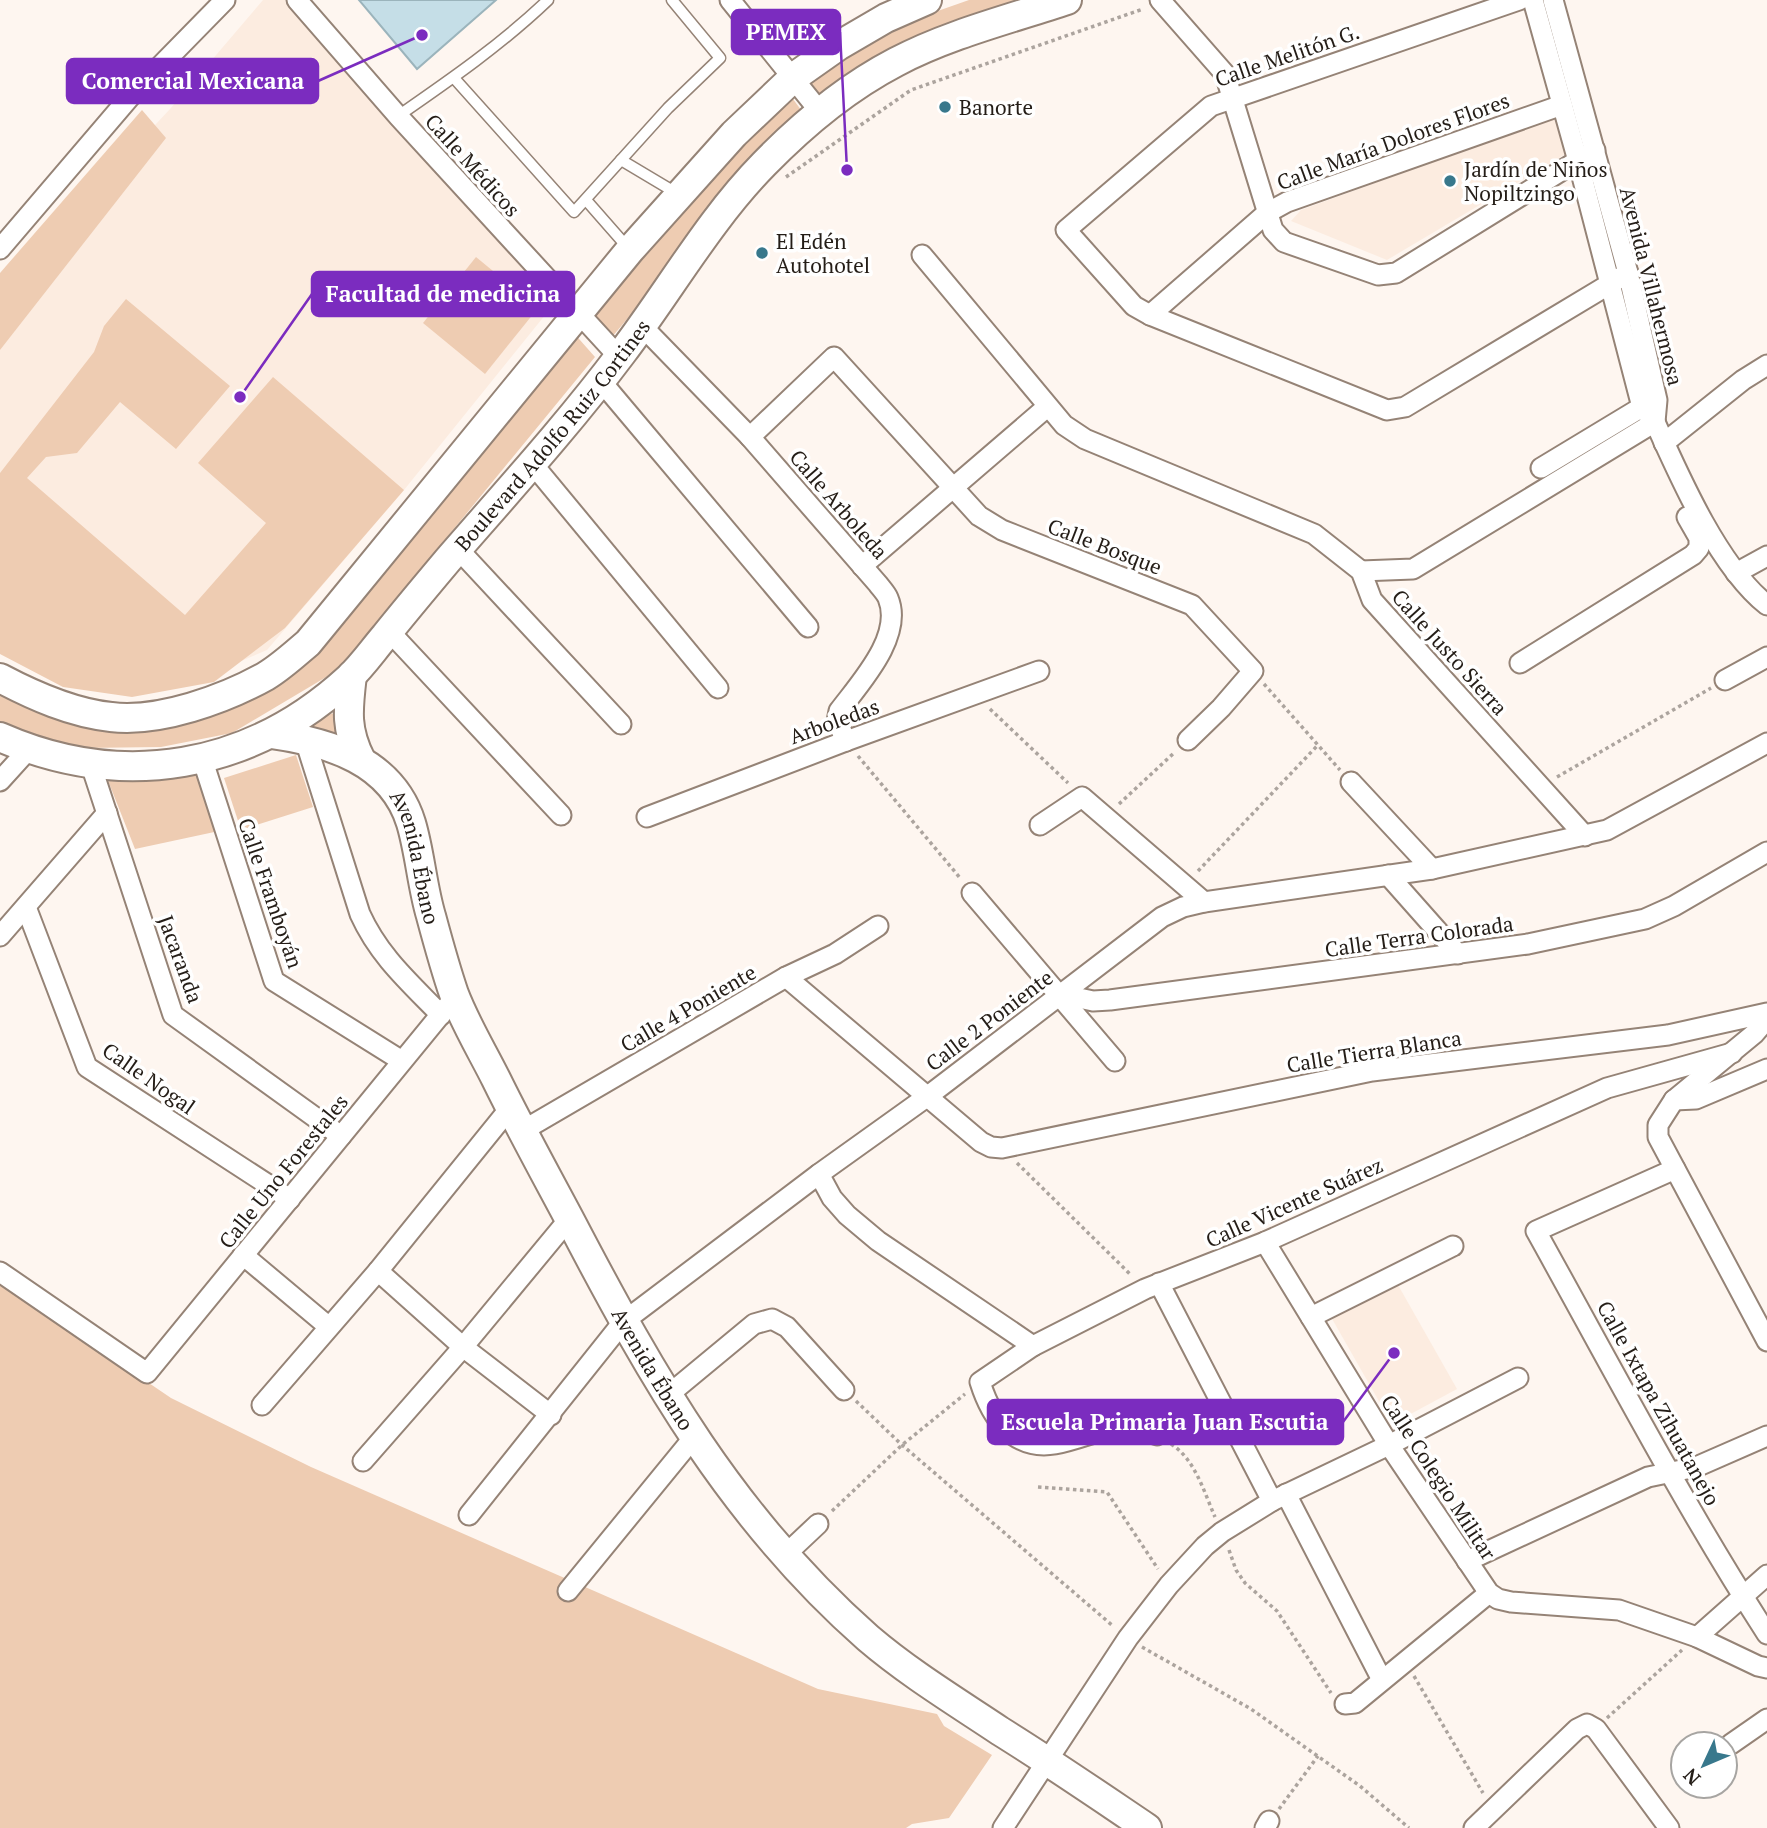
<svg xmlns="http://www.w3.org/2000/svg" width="1767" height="1828" font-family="'PT Serif',serif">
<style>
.built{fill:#fcece0}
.green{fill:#eeccb2}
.building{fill:#c5dee7;stroke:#9bb4bc;stroke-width:2}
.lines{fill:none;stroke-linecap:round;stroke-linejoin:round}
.service-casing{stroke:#958376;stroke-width:13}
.minor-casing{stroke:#958376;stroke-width:23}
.secondary-casing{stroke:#958376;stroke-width:32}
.path{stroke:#aca49e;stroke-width:3.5;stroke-dasharray:3.5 3.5;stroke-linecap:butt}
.service{stroke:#fff;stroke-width:10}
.minor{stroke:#fff;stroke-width:19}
.secondary{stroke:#fff;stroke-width:28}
.poi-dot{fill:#38788c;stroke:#fff;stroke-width:2.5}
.labels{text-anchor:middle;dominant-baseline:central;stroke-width:7;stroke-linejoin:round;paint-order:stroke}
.street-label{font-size:21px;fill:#241d17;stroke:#fff}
.poi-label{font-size:21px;fill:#241d17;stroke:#fff;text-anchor:start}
.leader{fill:none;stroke:#7b2cbf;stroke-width:2.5}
.callout-dot{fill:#7b2cbf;stroke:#fff;stroke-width:2.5}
.callout{fill:#7b2cbf;stroke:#7b2cbf;stroke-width:2.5}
.callout-label{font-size:23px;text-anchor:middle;font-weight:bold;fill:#fff}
</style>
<rect width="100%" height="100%" fill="#fef6f0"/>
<g class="built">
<polygon points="263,0 286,0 554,304 404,490 267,650 189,683 0,652 0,291 170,109"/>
<polygon points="1558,116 1569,152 1387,260 1291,221 1301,210"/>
<polygon points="1398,1285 1457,1389 1392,1424 1331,1317"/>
</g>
<g class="green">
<polygon points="969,0 1044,0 823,101 805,73 895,26"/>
<polygon points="790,95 807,118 751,171 612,337 588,312 725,149"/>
<polygon points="142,110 166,138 0,350 0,273"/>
<polygon points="476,257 538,308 485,374 423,323"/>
<polygon points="126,299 230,386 176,449 120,402 77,453 46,457 27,478 185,615 266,523 198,463 273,377 404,490 285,628 214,682 132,697 63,687 0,654 0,473 94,352 104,326"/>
<polygon points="572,331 595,357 338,670 232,733 161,747 82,748 10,731 0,726 0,694 91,725 172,722 313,648"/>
<polygon points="339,711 345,747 288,730"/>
<polygon points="296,755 313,807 241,830 224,778"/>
<polygon points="202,769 219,831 135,849 105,773"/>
<polygon points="0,1282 171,1398 311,1467 818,1689 937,1714 944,1726 992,1755 949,1818 912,1824 906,1828 0,1828"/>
</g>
<polygon class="building" points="359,0 496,0 417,69"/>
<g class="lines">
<g class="service-casing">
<g id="service">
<polyline points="454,78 574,212 668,108 720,58 672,0"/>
<path d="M398,116c52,-36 104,-72 150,-116"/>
<polyline points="621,160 678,194"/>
<polyline points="586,200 629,249"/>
</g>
</g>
<g class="minor-casing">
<g id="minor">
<polyline points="297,0 398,116 619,357"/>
<polyline points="730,0 821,113"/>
<polyline points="1160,0 1225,74 1273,230 1284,242 1378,275 1396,273 1595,150"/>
<polyline points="1519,0 1211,106 1066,230 1134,306 1150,315 1387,410 1405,407 1628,273"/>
<path d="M1533,0l45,161 64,246 13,15c25,56 64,145 112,183"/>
<polyline points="1553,0 1628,273 1657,400 1655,422"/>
<polyline points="0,249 129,98 225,0"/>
<polyline points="922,255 1064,425 1085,439 1314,534 1361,571 1372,600 1585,836"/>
<polyline points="1150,315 1267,213 1287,202 1562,105"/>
<path d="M642,326l108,111 128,147c3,4 8,9 10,14 16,38 -28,85 -49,113l-2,10 9,20"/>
<polyline points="600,380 808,627"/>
<polyline points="750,437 834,357 979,516 1002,530 1192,605 1253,671 1221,708 1188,740"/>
<polyline points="1664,443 1743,380 1767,365"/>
<polyline points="531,462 718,688"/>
<polyline points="1541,468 1642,407"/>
<polyline points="458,549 621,724"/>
<polyline points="862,566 1047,407"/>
<polyline points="1361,571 1413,569 1655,422"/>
<polyline points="1736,573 1767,556"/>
<polyline points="389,631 561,815"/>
<polyline points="1520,663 1693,555 1699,548 1699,538 1687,517"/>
<polyline points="1725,680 1767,657"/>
<path d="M305,740l55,174c19,42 49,68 81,101"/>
<polyline points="202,758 274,981 402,1061"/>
<polyline points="91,765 173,1015 341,1136"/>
<polyline points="0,781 28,750"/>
<polyline points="1351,782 1432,869"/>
<polyline points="647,817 846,741 1039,671"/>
<polyline points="1040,825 1082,797 1204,902"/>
<polyline points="1388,875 1458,954"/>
<polyline points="972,893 1115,1061"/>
<polyline points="26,907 87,1067 290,1199"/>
<polyline points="0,936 107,813"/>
<polyline points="786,977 981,1142 991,1147 1002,1148 1372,1071 1668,1035 1767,1013"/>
<polyline points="1060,994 1093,1001 1110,1000 1528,944 1645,919 1674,906 1767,852"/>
<polyline points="1767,1019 1754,1034 1674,1100 1658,1125 1658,1137 1767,1341"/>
<polyline points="1674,1100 1696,1099 1767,1069"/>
<polyline points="522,1131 786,977 835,954 878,926"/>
<path d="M1675,1169l-139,62c75,135 147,273 231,403"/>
<polyline points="819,1174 832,1198 847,1215 878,1241 1033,1346"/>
<polyline points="1265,1242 1389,1445 1489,1593 1498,1599 1511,1602 1619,1610 1697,1637 1758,1666 1767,1668"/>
<polyline points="243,1255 329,1327"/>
<polyline points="378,1271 463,1347 551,1415"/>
<polyline points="0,1272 147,1373 455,997"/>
<polyline points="1159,1283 1272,1501"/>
<polyline points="1311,1317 1453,1246"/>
<polyline points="667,1396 754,1324 772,1319 787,1327 844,1390"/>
<polyline points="262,1405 378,1271 510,1108"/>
<path d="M1157,1435l-23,-8 -11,-1c-23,3 -45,14 -68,18 -42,7 -64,-27 -75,-62l53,-36 112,-57 120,-47 342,-154 125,-35"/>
<polyline points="363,1461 463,1347 569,1219"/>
<polyline points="1286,1494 1382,1680"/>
<polyline points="469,1515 623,1322 819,1174 928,1096 1162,917 1183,907 1204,902 1432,869 1607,830 1767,743"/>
<polyline points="784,1556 818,1524"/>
<polyline points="1467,1561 1648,1477 1696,1467 1767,1436"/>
<polyline points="568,1591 694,1437"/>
<polyline points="1697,1637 1767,1575"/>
<polyline points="1345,1704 1355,1703 1489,1593"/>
<polyline points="1731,1744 1767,1719"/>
<polyline points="1003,1828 1128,1638 1169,1585 1205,1546 1222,1532 1272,1501 1389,1445 1518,1378"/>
<polyline points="1265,1828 1269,1821"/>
<polyline points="1474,1828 1577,1729 1587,1724 1596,1729 1669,1828"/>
</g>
</g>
<g class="secondary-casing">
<g id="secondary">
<path d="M352,675c-4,34 -7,54 9,85"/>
<path d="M0,678c34,18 72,35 111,39 48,6 114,-18 155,-41 15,-9 29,-22 42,-33l322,-393 104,-116 60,-57 44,-31 48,-28 41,-18"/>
<path id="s1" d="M271,734c58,8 121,27 140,89 9,30 11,63 20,93 7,26 14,52 23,78 11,29 28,57 42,85 24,49 50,96 75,143 82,157 162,297 297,416 41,35 87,63 132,93 50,31 98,64 147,97"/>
<path id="s2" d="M0,737c123,54 250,32 349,-59 13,-12 24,-28 36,-42 20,-25 41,-50 62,-75 59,-68 121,-136 175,-208 48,-63 87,-133 142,-189 38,-39 84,-77 132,-102 53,-28 114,-43 171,-62"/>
</g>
</g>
<g class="path">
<polyline points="786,177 911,90 1143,9"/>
<polyline points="1264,684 1340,770"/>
<polyline points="990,709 1068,783"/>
<polyline points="858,756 961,879"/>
<polyline points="1557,777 1711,688"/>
<polyline points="1119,804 1175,752"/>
<polyline points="1198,871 1318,745"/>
<polyline points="1017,1163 1131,1275"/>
<polyline points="856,1401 902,1445 1113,1626"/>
<path d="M1171,1444c24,15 33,48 44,73"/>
<polyline points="1038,1487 1107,1492 1158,1569"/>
<polyline points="832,1511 902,1445 965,1394"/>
<polyline points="1229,1550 1236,1570 1245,1583 1277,1611 1331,1693"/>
<polyline points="1142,1647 1251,1709 1360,1786 1409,1828"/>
<polyline points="1414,1676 1483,1793"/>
<polyline points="1607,1718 1682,1650"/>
<polyline points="1279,1809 1318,1756"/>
</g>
<use href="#service" class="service"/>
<use href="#minor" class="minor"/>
<use href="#secondary" class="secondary"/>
</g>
<g class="poi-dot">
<circle cx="945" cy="107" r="7"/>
<circle cx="1450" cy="181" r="7"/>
<circle cx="762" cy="253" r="7"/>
</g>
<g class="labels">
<g class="street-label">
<text transform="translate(1287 55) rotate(-19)">Calle Melitón G.</text>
<text transform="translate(1393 141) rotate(-20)">Calle María Dolores Flores</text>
<text transform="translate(473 165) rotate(48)">Calle Médicos</text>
<text transform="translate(1652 286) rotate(76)">Avenida Villahermosa</text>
<text stroke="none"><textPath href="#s2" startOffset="693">Boulevard Adolfo Ruiz Cortines</textPath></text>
<text transform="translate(839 504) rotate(49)">Calle Arboleda</text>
<text transform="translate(1105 546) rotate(21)">Calle Bosque</text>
<text transform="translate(1450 652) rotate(48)">Calle Justo Sierra</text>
<text transform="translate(834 721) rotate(-20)">Arboledas</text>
<text stroke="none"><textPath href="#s1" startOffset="210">Avenida Ébano</textPath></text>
<text transform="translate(271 893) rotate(71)">Calle Framboyán</text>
<text transform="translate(1419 936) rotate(-8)">Calle Terra Colorada</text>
<text transform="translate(181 959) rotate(70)">Jacaranda</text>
<text transform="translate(688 1008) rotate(-30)">Calle 4 Poniente</text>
<text transform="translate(989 1020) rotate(-37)">Calle 2 Poniente</text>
<text transform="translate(1374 1051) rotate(-9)">Calle Tierra Blanca</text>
<text transform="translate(149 1078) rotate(35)">Calle Nogal</text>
<text transform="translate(283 1171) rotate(-51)">Calle Uno Forestales</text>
<text transform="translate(1294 1202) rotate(-24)">Calle Vicente Suárez</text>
<text stroke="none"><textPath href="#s1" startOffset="777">Avenida Ébano</textPath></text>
<text transform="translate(1659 1403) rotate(61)">Calle Ixtapa Zihuatanejo</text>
<text transform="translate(1439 1477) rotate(57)">Calle Colegio Militar</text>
</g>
<g class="poi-label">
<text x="959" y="107">Banorte</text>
<text x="1464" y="169">Jardín de Niños<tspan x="1464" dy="24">Nopiltzingo</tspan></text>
<text x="776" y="241">El Edén<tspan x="776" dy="24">Autohotel</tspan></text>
</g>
</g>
<path class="leader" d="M847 170L840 32M422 35L318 81M240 397L312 294M1394 1353L1343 1422"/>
<g class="callout-dot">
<circle cx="847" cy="170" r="7"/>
<circle cx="422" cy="35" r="7"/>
<circle cx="240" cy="397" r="7"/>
<circle cx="1394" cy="1353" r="7"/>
</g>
<g class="callout">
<rect x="732" y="10" width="108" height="44" rx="7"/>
<rect x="67" y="59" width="251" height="44" rx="7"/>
<rect x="312" y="272" width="262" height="44" rx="7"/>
<rect x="988" y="1400" width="355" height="44" rx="7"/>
</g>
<g class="callout-label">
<text x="786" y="40">PEMEX</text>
<text x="193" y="89">Comercial Mexicana</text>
<text x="443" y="302">Facultad de medicina</text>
<text x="1165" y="1430">Escuela Primaria Juan Escutia</text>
</g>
<g transform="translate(1704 1765) rotate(226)"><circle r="33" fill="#ffffff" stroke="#a7a5a2" stroke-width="2"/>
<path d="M0-5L12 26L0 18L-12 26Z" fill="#38788c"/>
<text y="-10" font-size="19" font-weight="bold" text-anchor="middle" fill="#241d17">N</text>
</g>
</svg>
